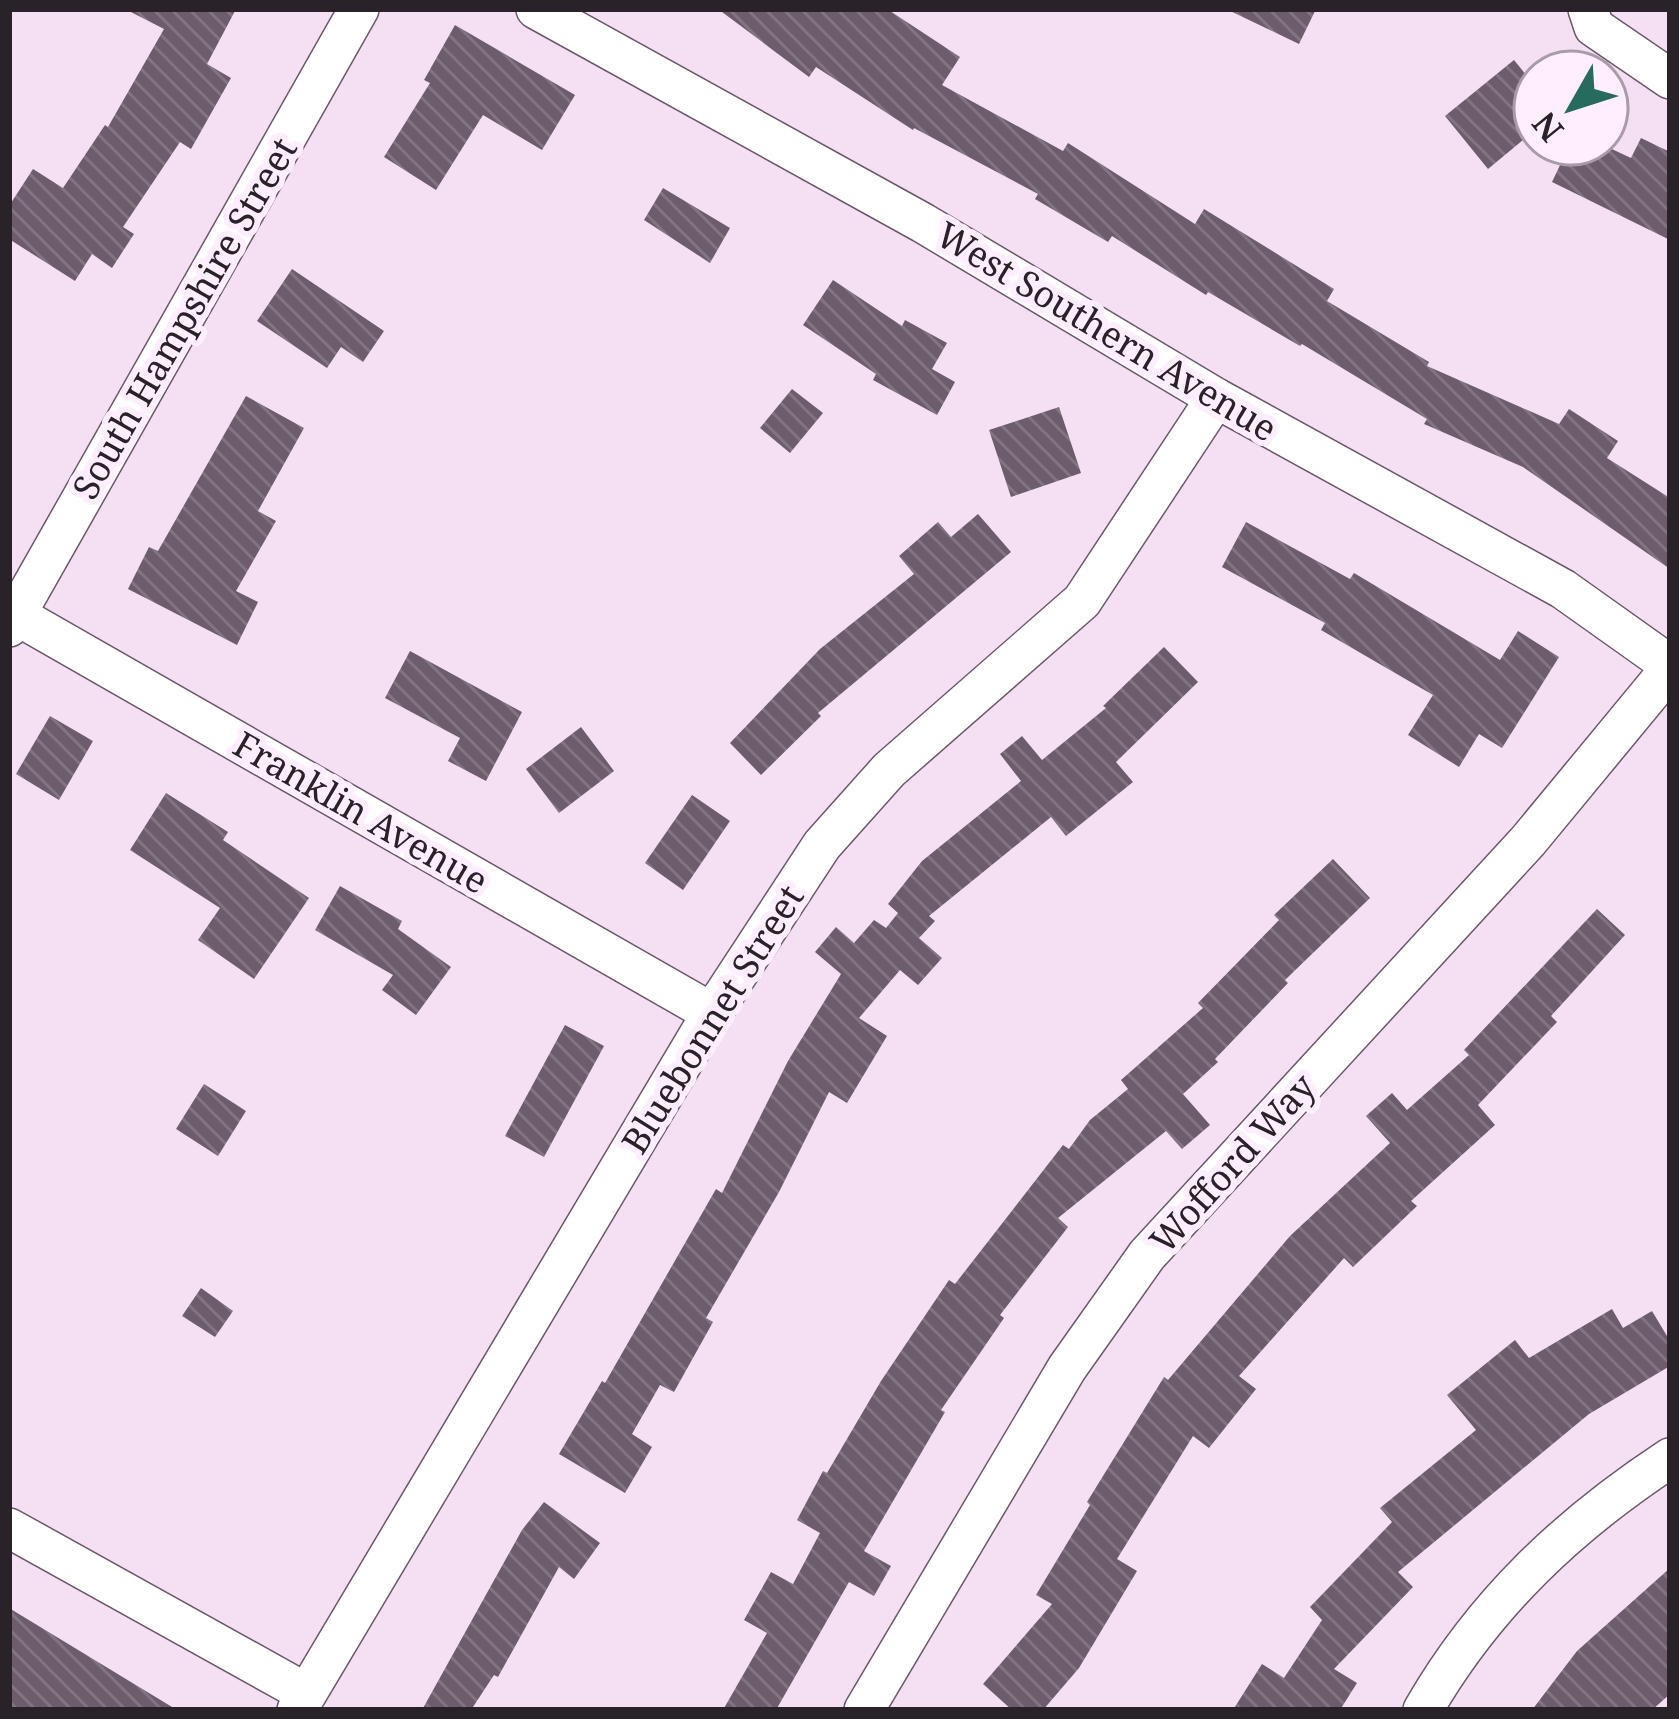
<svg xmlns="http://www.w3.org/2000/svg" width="1679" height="1719" font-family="'Noto Serif',serif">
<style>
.building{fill:url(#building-back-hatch)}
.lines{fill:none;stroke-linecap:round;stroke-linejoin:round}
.street-casing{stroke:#6b596a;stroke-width:42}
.street{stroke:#fff;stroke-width:39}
.labels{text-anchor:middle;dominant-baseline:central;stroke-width:12;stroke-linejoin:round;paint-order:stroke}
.street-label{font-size:36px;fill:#292229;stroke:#ffeefe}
</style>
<defs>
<pattern id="building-back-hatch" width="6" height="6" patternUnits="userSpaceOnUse" patternTransform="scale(3)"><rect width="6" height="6" fill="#6d5c6c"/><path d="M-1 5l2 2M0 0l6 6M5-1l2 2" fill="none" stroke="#827481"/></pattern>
</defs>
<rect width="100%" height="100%" fill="#f4dff3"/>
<g class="building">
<polygon points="125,9 236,9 207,64 231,78 191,149 180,142 123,227 134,234 112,268 92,254 75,281 9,239 9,206 33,169 63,188 105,125 108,127 164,29"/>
<polygon points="718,9 887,9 960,57 942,85 1063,151 1068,143 1195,224 1204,209 1334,289 1327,301 1429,362 1427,366 1559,424 1569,409 1618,441 1607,458 1670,498 1670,569 1523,467 1424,424 1427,419 1302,344 1300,346 1208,292 1206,295 1112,236 1108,242 1035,199 1038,194 914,128 913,130 816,67 809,77"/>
<polygon points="1226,9 1316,9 1299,44"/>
<polygon points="455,25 575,95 542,150 483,115 436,190 384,157 430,83 424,80"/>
<polygon points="1514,60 1535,86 1535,130 1488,169 1445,116"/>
<polygon points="1641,138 1670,152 1670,240 1552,182 1570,144 1601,144 1631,158"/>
<polygon points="663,188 730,228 710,263 644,220"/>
<polygon points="292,269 384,331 363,362 341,347 327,368 257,321"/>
<polygon points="833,280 902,326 905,320 947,343 932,369 955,382 937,415 873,380 876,374 803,325"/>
<polygon points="792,389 823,413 790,453 760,428"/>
<polygon points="246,396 304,428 258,511 276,521 236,591 258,602 237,645 128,589 149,547 158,551"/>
<polygon points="1059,407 1081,473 1011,497 989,430"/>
<polygon points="978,514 1011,552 818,713 821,716 761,775 730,743 820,649 914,574 899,556 938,522 951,537"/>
<polygon points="1246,522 1350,579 1354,573 1500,660 1518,631 1559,657 1502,748 1479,734 1459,767 1408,735 1433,695 1321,630 1325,623 1222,567"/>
<polygon points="1164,647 1198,682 1116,762 1133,782 1066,836 1051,817 929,916 935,921 919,938 942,958 918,985 900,970 859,1018 887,1036 847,1103 829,1092 779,1192 706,1318 713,1322 674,1392 660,1385 632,1434 652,1447 625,1493 559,1454 602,1381 605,1383 716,1189 722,1193 788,1061 841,974 815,952 836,927 854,943 874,920 886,928 898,913 888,904 922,861 1021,781 1000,754 1022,736 1042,760 1106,708 1103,706"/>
<polygon points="410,651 522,712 486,781 448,761 460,738 385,698"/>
<polygon points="50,716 93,741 59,800 16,774"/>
<polygon points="581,727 614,771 559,813 526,769"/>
<polygon points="166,793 228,832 223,840 309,898 254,979 198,940 220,908 130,850"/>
<polygon points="692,795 730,821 683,890 645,863"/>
<polygon points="1333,859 1370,898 1285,980 1288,983 1215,1059 1218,1062 1183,1094 1210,1125 1182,1149 1166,1131 1058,1218 1068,1227 1000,1315 1004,1318 941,1410 945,1412 864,1551 891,1566 874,1596 849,1582 776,1710 723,1710 767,1633 744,1620 771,1572 793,1584 820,1533 797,1520 823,1471 827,1473 881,1381 949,1280 955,1284 1063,1145 1069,1149 1090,1120 1128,1089 1121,1080 1203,1008 1198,1003 1279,920 1274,915"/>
<polygon points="340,886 402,921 398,929 451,967 416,1015 382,990 393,975 315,930"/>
<polygon points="1597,909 1625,935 1551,1016 1557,1022 1478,1105 1495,1125 1411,1201 1417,1206 1353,1267 1344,1258 1239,1376 1256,1389 1209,1448 1193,1436 1117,1559 1137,1571 1079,1668 1043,1710 1012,1710 983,1684 1052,1604 1036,1595 1090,1505 1087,1502 1164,1377 1168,1380 1290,1236 1390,1143 1366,1116 1392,1093 1407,1110 1469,1055 1464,1050"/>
<polygon points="565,1025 604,1046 544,1157 505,1136"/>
<polygon points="204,1084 246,1111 218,1156 176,1129"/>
<polygon points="201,1288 233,1311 215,1337 182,1316"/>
<polygon points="1612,1309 1623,1328 1652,1311 1670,1341 1670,1366 1589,1414 1398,1572 1413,1587 1334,1669 1357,1683 1340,1710 1233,1710 1262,1664 1284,1678 1322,1620 1310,1607 1392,1522 1380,1508 1476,1430 1447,1395 1515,1340 1529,1358"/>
<polygon points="544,1502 600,1543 574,1579 559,1567 498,1677 494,1675 471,1710 422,1710 522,1530"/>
<polygon points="1670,1568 1670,1694 1652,1710 1532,1710 1577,1651"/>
<polygon points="9,1608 177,1710 9,1710"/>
</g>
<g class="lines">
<g class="street-casing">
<g id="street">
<polyline points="536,9 923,223 1216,398 1563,589 1670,665"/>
<polyline points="1588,9 1594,27 1670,79"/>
<polyline points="9,611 712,1013"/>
<polyline points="9,627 359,9"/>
<polyline points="9,1528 306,1693"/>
<polyline points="297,1710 712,1013 822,845 889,770 1082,601 1216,398"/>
<polyline points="864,1710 1067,1368 1147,1255 1528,841 1670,669"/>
<path d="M1423,1710c61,-106 145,-185 247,-252"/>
</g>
</g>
<use href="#street" class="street"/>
</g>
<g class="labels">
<g class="street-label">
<text transform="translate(184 318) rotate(-60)">South Hampshire Street</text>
<text transform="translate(1107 331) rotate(31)">West Southern Avenue</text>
<text transform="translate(361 812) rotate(30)">Franklin Avenue</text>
<text transform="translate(712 1019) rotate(-58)">Bluebonnet Street</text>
<text transform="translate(1232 1163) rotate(-48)">Wofford Way</text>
</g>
</g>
<rect width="1679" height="1719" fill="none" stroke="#292229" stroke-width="24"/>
<g transform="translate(1571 108) rotate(231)"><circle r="57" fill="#ffeefe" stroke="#a99ca9" stroke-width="3"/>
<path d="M0-9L21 45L0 30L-21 45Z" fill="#276b5e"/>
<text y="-18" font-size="33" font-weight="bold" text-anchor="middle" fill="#292229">N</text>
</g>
</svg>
